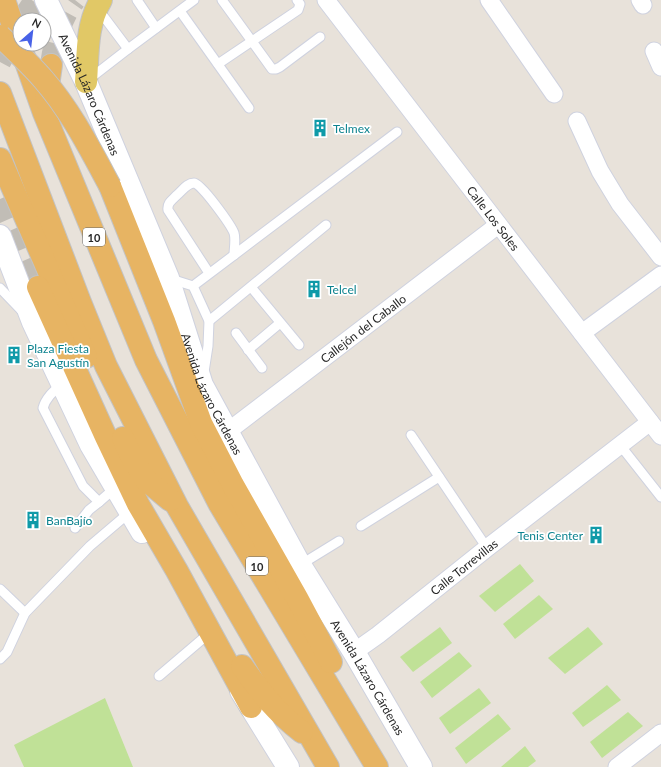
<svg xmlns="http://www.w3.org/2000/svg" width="661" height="767" font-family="Lato,sans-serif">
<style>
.pitch{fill:#c0e197}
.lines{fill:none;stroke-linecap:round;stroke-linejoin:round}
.trunk-tunnel{stroke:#c1bdb6;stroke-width:22;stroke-dasharray:22 11;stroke-linecap:butt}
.service-casing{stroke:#cfd2df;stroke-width:11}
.minor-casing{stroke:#cfd2df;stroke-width:19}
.tertiary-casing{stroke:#cfd2df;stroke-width:24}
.primary-casing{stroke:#c3c3c3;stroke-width:24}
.trunk-casing{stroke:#c3c3c3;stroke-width:24}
.service{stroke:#fff;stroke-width:9}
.minor{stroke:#fff;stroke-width:17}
.tertiary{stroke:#fff;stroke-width:22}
.primary{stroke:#e1c866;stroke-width:22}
.trunk{stroke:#e7b463;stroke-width:22}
.trunk-bridge-casing{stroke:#c3c3c3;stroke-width:24;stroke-linecap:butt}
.trunk-bridge{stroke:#e7b463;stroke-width:22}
.labels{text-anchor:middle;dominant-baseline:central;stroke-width:3.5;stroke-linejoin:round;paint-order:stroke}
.shield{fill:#fff;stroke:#686868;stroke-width:1}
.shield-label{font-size:11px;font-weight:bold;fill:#272727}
.street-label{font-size:12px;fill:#272727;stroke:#fff}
.culture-label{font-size:12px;fill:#0d838f;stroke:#fff;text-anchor:start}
</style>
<rect width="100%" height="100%" fill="#e8e2da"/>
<g class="pitch">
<polygon points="520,564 534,581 495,612 479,596"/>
<polygon points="539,595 553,609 515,639 503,624"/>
<polygon points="440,627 452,643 413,672 400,657"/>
<polygon points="588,627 603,644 565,674 548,658"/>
<polygon points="459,652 472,666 432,698 420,682"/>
<polygon points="607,685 621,700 583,727 572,713"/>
<polygon points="479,688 491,703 450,734 439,718"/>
<polygon points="105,698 133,767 24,767 14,745"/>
<polygon points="628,712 643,726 602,758 590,742"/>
<polygon points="498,714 511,729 466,764 455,748"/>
<polygon points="525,746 536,761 528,767 501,767"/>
</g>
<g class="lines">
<g class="trunk-tunnel">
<polyline points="22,20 35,0"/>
<polyline points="0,62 18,28"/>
<path d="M51,65c3,-23 10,-47 24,-65"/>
<polyline points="0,199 38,287"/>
</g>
<g class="service-casing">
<g id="service">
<polyline points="137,0 156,28"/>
<polyline points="222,0 272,69 276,69 280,67 320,37"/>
<polyline points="180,11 249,108"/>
<polyline points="104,17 128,49"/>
<polyline points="218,64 298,10 300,4 297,0"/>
<polyline points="88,80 128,49 194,0"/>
<path d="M209,273l-41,-63c-1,-7 4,-10 9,-15 5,-4 10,-12 17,-12 7,0 37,42 40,50 2,6 0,16 0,22"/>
<polyline points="171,279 193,286 209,321 208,346 204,372"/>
<polyline points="193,286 397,132"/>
<polyline points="251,287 299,345"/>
<polyline points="0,288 21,310"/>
<polyline points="209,321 326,225"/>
<polyline points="236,333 262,368"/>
<polyline points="248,350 280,323"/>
<path d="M62,384c-8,7 -16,13 -19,24l40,78 16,16 8,-7 11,-4"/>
<polyline points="411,435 487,548"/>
<polyline points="620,445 661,497"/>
<polyline points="361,526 439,477"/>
<polyline points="75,528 89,510 99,502"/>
<polyline points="300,565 339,541"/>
<polyline points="0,589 25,613"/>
<polyline points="0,659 7,652 25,613 90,546 130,512"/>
<polyline points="159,676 206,636"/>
</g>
</g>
<g class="minor-casing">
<g id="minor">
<path id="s1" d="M326,0l335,436"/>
<polyline points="489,0 554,94"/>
<polyline points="640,0 643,5"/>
<polyline points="654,51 661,67"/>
<polyline points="577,121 600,171 620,204 661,257"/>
<polyline points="582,333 661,275"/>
<path id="s2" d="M227,432l271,-207"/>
<path id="s3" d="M354,652l24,-17 109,-87 163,-126"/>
<polyline points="617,767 661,733"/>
</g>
</g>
<g class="tertiary-casing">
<g id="tertiary">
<path id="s4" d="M46,0l40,82 82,196 34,107 98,180 54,87 67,115"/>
<polyline points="0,236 33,322 91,445 142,532"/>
<polyline points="241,691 288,767"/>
</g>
</g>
<g class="primary-casing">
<path id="primary" d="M86,82c2,-28 0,-57 15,-82"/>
</g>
<g class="trunk-casing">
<g id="trunk">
<polyline points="4,0 44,113 146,360 219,503 377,767"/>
<polyline points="0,93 80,302 106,366 177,506 328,767"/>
<polyline points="46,100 51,65"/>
<polyline points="0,159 86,357"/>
<polyline points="110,186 164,321 201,423 233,485 297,598 331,662"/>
<polyline points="38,287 106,437 138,504 177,571 251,707"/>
<polyline points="123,438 132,458 146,480 170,500"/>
<path d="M242,666c20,28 33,45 60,66"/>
</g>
</g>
<use href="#service" class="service"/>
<use href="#minor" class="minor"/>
<use href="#tertiary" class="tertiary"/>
<use href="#primary" class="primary"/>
<use href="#trunk" class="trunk"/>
<g class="trunk-bridge-casing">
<path id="trunk-bridge" d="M0,36c15,14 30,28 43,43 28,32 47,70 67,107"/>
</g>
<use href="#trunk-bridge" class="trunk-bridge"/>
</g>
<defs>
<g id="building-bare" transform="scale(1.38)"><path d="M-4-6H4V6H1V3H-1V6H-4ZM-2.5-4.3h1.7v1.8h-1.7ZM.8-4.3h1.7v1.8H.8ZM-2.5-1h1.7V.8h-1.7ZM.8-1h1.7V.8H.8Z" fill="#0f9aa8" stroke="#fff" stroke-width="2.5" paint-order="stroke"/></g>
</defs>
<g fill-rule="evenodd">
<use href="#building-bare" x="320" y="128"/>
<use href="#building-bare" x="314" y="289"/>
<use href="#building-bare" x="14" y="355"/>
<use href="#building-bare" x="33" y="520"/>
<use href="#building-bare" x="596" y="535"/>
</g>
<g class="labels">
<g class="shield">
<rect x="83" y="228" width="22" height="18" rx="3"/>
<rect x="246" y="557" width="22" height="18" rx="3"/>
</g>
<g class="shield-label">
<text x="94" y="237">10</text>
<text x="257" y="566">10</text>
</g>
<g class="street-label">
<text stroke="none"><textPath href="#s4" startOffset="104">Avenida Lázaro Cárdenas</textPath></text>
<text stroke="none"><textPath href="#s1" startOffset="275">Calle Los Soles</textPath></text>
<text stroke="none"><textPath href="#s2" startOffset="171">Callejón del Caballo</textPath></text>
<text stroke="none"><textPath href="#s4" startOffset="428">Avenida Lázaro Cárdenas</textPath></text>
<text stroke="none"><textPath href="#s3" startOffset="139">Calle Torrevillas</textPath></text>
<text stroke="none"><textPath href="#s4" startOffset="752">Avenida Lázaro Cárdenas</textPath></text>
</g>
<g class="culture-label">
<text x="333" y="128">Telmex</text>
<text x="327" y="289">Telcel</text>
<text x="27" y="348">Plaza Fiesta<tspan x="27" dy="14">San Agustín</tspan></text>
<text x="46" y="520">BanBajío</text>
<text x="583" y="535" text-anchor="end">Tenis Center</text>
</g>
</g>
<g transform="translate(32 32) rotate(28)"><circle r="19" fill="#ffffff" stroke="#a9a9a9"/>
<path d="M0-3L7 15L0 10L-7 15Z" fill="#4862e7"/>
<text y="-6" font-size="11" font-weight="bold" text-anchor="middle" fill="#272727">N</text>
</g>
</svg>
